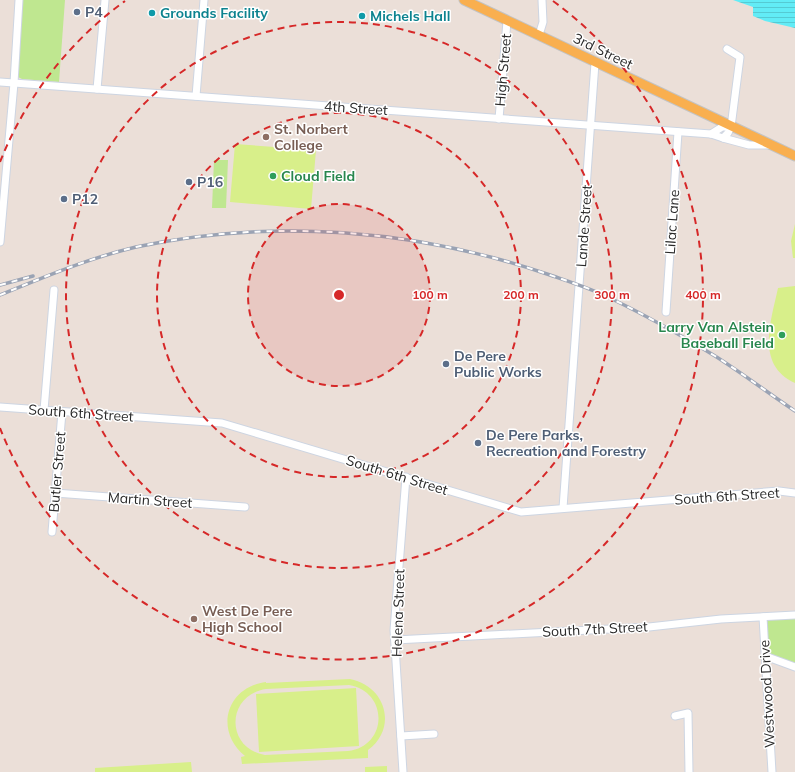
<svg xmlns="http://www.w3.org/2000/svg" width="795" height="772" font-family="Mulish,sans-serif">
<style>
.park{fill:#bfe790}
.pitch{fill:#d8ef8a;fill-rule:evenodd}
.water{fill:url(#water-rules)}
.lines{fill:none;stroke-linecap:round;stroke-linejoin:round}
.minor-casing{stroke:#cdd5e2;stroke-width:9}
.major-casing{stroke:#c3c3c3;stroke-width:11}
.minor{stroke:#fff;stroke-width:7}
.major{stroke:#f9af4f;stroke-width:9}
.rail-casing{stroke:#9aa3b4;stroke-width:3.5}
.rail{stroke:#fff;stroke-width:2;stroke-dasharray:6;stroke-linecap:butt}
.ring{fill:none;stroke:#d62828;stroke-width:2;stroke-dasharray:7 5}
.service-dot{fill:#5c6f8a;stroke:#fff;stroke-width:1.5}
.culture-dot{fill:#0f9aa8;stroke:#fff;stroke-width:1.5}
.education-dot{fill:#8d6e63;stroke:#fff;stroke-width:1.5}
.leisure-dot{fill:#2e9e5b;stroke:#fff;stroke-width:1.5}
.labels{text-anchor:middle;dominant-baseline:central;stroke-width:3;stroke-linejoin:round;paint-order:stroke}
.service-label{font-size:14px;font-weight:bold;fill:#4e5e75;stroke:#fff;text-anchor:start}
.culture-label{font-size:14px;font-weight:bold;fill:#0d838f;stroke:#fff;text-anchor:start}
.street-label{font-size:14px;fill:#282828;stroke:#fff}
.education-label{font-size:14px;font-weight:bold;fill:#785e54;stroke:#fff;text-anchor:start}
.leisure-label{font-size:14px;font-weight:bold;fill:#27864d;stroke:#fff;text-anchor:start}
.centre{fill:#d62828;stroke:#fff;stroke-width:2}
.ring-label{font-size:12px;text-anchor:middle;font-weight:bold;fill:#d62828;stroke:#fff;stroke-width:3;stroke-linejoin:round;paint-order:stroke}
</style>
<defs>
<pattern id="water-rules" width="6" height="5" patternUnits="userSpaceOnUse"><rect width="6" height="5" fill="#62ecf6"/><path d="M0 2.5h6" fill="none" stroke="#55cad3"/></pattern>
</defs>
<rect width="100%" height="100%" fill="#ebdfd8"/>
<g class="park">
<polygon points="22,0 65,0 59,82 22,79 18,77"/>
<polygon points="214,160 228,160 226,208 212,208"/>
<polygon points="795,615 795,667 765,656 763,617"/>
</g>
<g class="pitch">
<polygon points="235,144 316,150 311,209 230,202"/>
<polygon points="795,224 795,258 793,258 791,241"/>
<path d="M795,286v97c-40,-18 -24,-62 -17,-95z"/>
<path d="M350,679c36,7 48,49 18,71v8l-126,6 -1,-7 4,-1c-31,-25 -19,-69 21,-74v1zM349,685c40,7 39,61 -1,66l-83,4c-40,-7 -39,-60 1,-66z"/>
<polygon points="356,688 359,746 259,752 256,694"/>
<polygon points="191,762 192,772 95,772 95,768"/>
<polygon points="387,766 387,772 365,772 365,767"/>
</g>
<polygon class="water" points="733,0 795,0 795,28 765,21 753,16 753,7"/>
<g class="lines">
<g class="minor-casing">
<g id="minor">
<polyline points="539,35 543,22 542,0"/>
<polyline points="0,82 711,134 723,138 728,133 731,127 740,57 727,49"/>
<polyline points="97,89 105,0"/>
<polyline points="196,96 204,0"/>
<polyline points="499,119 507,21"/>
<polyline points="711,134 722,127 731,127"/>
<polyline points="723,138 749,145 770,145"/>
<polyline points="0,242 14,83 19,0"/>
<polyline points="666,312 678,132"/>
<polyline points="0,407 222,423 521,512 779,491 795,493"/>
<polyline points="44,410 54,290"/>
<polyline points="55,493 245,507"/>
<polyline points="563,508 595,63"/>
<polyline points="52,532 62,412"/>
<polyline points="763,617 772,772"/>
<polyline points="395,640 649,627 721,619 795,615"/>
<polyline points="765,656 795,667"/>
<polyline points="675,716 688,713 689,772"/>
<polyline points="401,736 434,734"/>
<polyline points="403,772 394,630 406,477"/>
</g>
</g>
<g class="major-casing">
<polyline id="major" points="464,0 795,156"/>
</g>
<use href="#minor" class="minor"/>
<use href="#major" class="major"/>
<g class="rail-casing">
<g id="rail">
<polyline points="0,285 33,276"/>
<path d="M0,295c44,-18 89,-37 136,-48 136,-29 279,-18 411,27 23,8 46,15 67,26 35,17 68,36 101,56 27,17 53,37 80,55"/>
</g>
</g>
<use href="#rail" class="rail"/>
</g>
<circle cx="339" cy="295" r="91" fill="#d62828" fill-opacity=".12"/>
<g class="ring">
<circle cx="339" cy="295" r="91"/>
<circle cx="339" cy="295" r="182"/>
<circle cx="339" cy="295" r="273"/>
<path d="M0 162A364 364 0 0 1 125 1M553 1A364 364 0 1 1 0 428"/>
</g>
<g class="service-dot">
<circle cx="77" cy="12" r="4"/>
<circle cx="189" cy="182" r="4"/>
<circle cx="64" cy="199" r="4"/>
<circle cx="446" cy="364" r="4"/>
<circle cx="478" cy="443" r="4"/>
</g>
<g class="culture-dot">
<circle cx="152" cy="13" r="4"/>
<circle cx="362" cy="16" r="4"/>
</g>
<g class="education-dot">
<circle cx="266" cy="137" r="4"/>
<circle cx="194" cy="619" r="4"/>
</g>
<g class="leisure-dot">
<circle cx="273" cy="176" r="4"/>
<circle cx="782" cy="335" r="4"/>
</g>
<g class="labels">
<g class="service-label">
<text x="85" y="12">P4</text>
<text x="197" y="182">P16</text>
<text x="72" y="199">P12</text>
<text x="454" y="356">De Pere<tspan x="454" dy="16">Public Works</tspan></text>
<text x="486" y="435">De Pere Parks,<tspan x="486" dy="16">Recreation and Forestry</tspan></text>
</g>
<g class="culture-label">
<text x="160" y="13">Grounds Facility</text>
<text x="370" y="16">Michels Hall</text>
</g>
<g class="street-label">
<text transform="translate(603 51) rotate(26)">3rd Street</text>
<text transform="translate(503 70) rotate(-85)">High Street</text>
<text transform="translate(356 108) rotate(4)">4th Street</text>
<text transform="translate(672 222) rotate(-86)">Lilac Lane</text>
<text transform="translate(584 226) rotate(-86)">Lande Street</text>
<text transform="translate(81 413) rotate(4)">South 6th Street</text>
<text transform="translate(57 472) rotate(-85)">Butler Street</text>
<text transform="translate(397 475) rotate(17)">South 6th Street</text>
<text transform="translate(727 496) rotate(-4)">South 6th Street</text>
<text transform="translate(150 500) rotate(4)">Martin Street</text>
<text transform="translate(398 613) rotate(-88)">Helena Street</text>
<text transform="translate(595 629) rotate(-3)">South 7th Street</text>
<text transform="translate(767 694) rotate(-93)">Westwood Drive</text>
</g>
<g class="education-label">
<text x="274" y="129">St. Norbert<tspan x="274" dy="16">College</tspan></text>
<text x="202" y="611">West De Pere<tspan x="202" dy="16">High School</tspan></text>
</g>
<g class="leisure-label">
<text x="281" y="176">Cloud Field</text>
<text x="774" y="327" text-anchor="end">Larry Van Alstein<tspan x="774" dy="16">Baseball Field</tspan></text>
</g>
</g>
<circle cx="339" cy="295" r="6" class="centre"/>
<g class="ring-label">
<text x="430" y="299">100 m</text>
<text x="521" y="299">200 m</text>
<text x="612" y="299">300 m</text>
<text x="703" y="299">400 m</text>
</g>
</svg>
